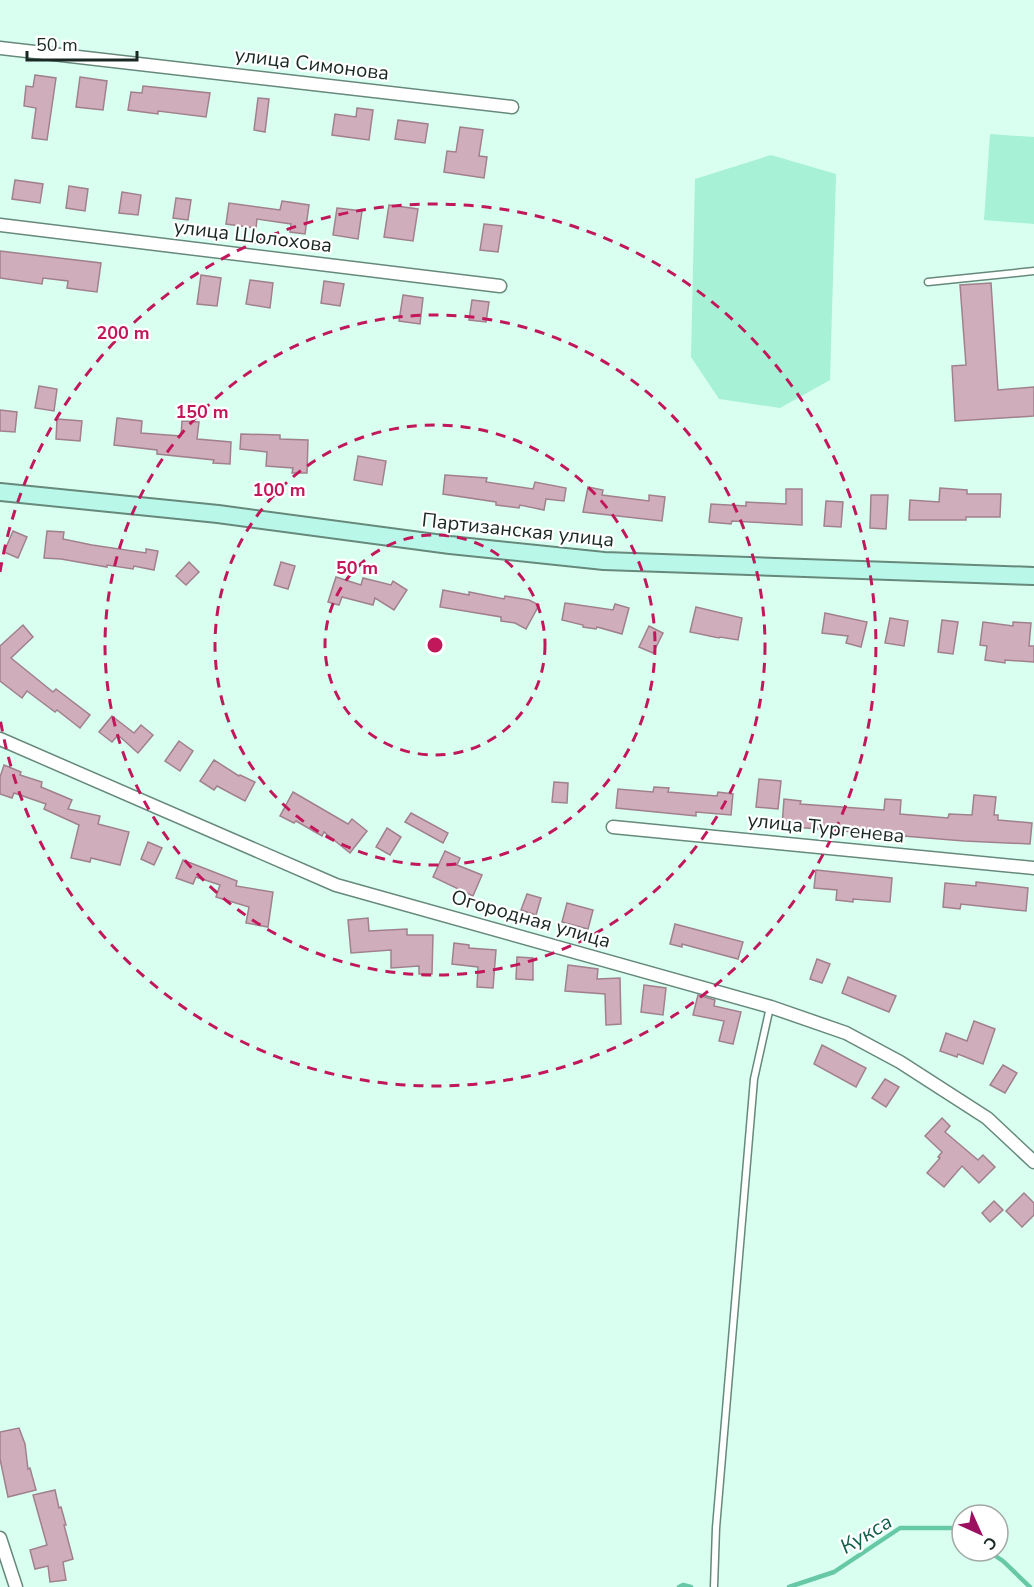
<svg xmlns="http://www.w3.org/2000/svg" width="1034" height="1587" font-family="'Nunito Sans',sans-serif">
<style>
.green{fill:#a7f1d6}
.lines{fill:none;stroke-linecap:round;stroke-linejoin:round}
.stream{stroke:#67c8a7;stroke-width:4.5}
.building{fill:#d0adbb;stroke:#a1808d;stroke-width:1.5}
.lane-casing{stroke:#66897c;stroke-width:9}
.street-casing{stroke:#66897c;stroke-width:15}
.secondary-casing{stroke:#66897c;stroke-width:20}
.lane{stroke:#fff;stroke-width:6}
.street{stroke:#fff;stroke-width:12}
.secondary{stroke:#b9f8e9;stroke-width:16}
.ring{fill:none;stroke:#c2185b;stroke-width:3;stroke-dasharray:10 8}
.labels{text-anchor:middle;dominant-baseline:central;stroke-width:4.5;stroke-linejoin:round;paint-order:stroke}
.street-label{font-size:20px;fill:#192822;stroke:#fff}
.water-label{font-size:21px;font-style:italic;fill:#13604b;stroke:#fff}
.centre{fill:#c2185b;stroke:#fff;stroke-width:3}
.ring-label{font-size:18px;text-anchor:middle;font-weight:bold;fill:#c2185b;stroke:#fff;stroke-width:4.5;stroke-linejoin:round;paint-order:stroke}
</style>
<rect width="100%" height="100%" fill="#d9fff0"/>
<g class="green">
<polygon points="990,134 1034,137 1034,224 984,220"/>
<polygon points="771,155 836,174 830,380 780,408 719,399 691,357 695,179"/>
</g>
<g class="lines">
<g class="stream">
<polyline points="988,1551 1003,1561 1030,1587"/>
<polyline points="679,1587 683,1585 691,1587"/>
<polyline points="789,1587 834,1572 900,1528 955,1528 962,1533"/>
</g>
</g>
<g class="building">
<polygon points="35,75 56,78 47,140 32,138 36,108 24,106 26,86 33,87"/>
<polygon points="80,77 107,81 103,110 76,107"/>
<polygon points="143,86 210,93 206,117 158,111 158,114 128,110 131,92 142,93"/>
<polygon points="258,98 269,99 265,132 254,130"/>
<polygon points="357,108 373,110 369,140 332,135 335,114 356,117"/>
<polygon points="398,120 428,124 425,143 395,139"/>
<polygon points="460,127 483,130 479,156 487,157 484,178 444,172 447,151 456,152"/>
<polygon points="15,180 43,184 40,203 12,199"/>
<polygon points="69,186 88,189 85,211 66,208"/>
<polygon points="122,192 141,195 138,215 119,213"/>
<polygon points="176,198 191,200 188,220 173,218"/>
<polygon points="282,201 309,205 305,234 290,232 291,224 257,219 256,228 226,224 229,203 280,210"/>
<polygon points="389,205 418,209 413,241 384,237"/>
<polygon points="337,208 362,211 358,239 333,235"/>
<polygon points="484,224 502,226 498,252 480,250"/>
<polygon points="0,251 101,263 97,292 67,288 68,281 43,278 42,284 0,278"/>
<polygon points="201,275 221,278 217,306 197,304"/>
<polygon points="250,280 273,283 270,308 246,304"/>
<polygon points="324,281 344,284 340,306 321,303"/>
<polygon points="991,283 998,390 1034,387 1034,416 955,421 952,366 966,365 960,285"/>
<polygon points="403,295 423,298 420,324 399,321"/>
<polygon points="472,300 489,302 486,322 469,320"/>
<polygon points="39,386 57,389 54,411 35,408"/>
<polygon points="0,410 17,412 15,432 0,431"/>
<polygon points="117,418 142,421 141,433 181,436 182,421 199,422 197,439 231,442 230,464 213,463 214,460 157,454 157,450 114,445"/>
<polygon points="57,419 82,421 80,441 56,439"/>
<polygon points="241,434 280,435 280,439 308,440 307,473 292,473 293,468 266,466 267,452 240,449"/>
<polygon points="358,456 386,461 382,485 354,480"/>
<polygon points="445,475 487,478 486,482 533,489 535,482 566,488 564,501 546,499 544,510 520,505 519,508 496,505 496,502 443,494"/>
<polygon points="588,487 603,490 602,495 649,501 649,495 665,497 662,521 583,512"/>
<polygon points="940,488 967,490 967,494 1001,494 1000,517 966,517 966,520 909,520 910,500 939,502"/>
<polygon points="786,489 802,489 802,525 732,521 731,524 709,522 711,504 746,506 746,502 786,504"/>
<polygon points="871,495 888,495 886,529 870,528"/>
<polygon points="826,501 843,502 841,527 824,526"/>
<polygon points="13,531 27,537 18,558 4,552"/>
<polygon points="47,531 64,532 63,539 92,545 146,553 146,549 158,551 154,570 134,566 133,569 107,565 107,567 61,559 44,558"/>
<polygon points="189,562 199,572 186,585 176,576"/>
<polygon points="281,562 295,566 288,589 274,585"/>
<polygon points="336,577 361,585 363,578 391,585 393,581 407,590 394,610 375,598 373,605 342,597 339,605 328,602"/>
<polygon points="443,590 469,595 469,592 504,599 505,596 529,600 539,605 526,629 515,623 501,621 501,617 440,607"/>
<polygon points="565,603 613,610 615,604 629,608 622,634 597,627 596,629 583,627 583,625 562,620"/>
<polygon points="696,607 742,618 738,640 720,637 719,638 690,632"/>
<polygon points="825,613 867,622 861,647 846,643 848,636 822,633"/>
<polygon points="890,618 908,621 904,646 885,643"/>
<polygon points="942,620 958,622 953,654 938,652"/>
<polygon points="983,622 1013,626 1013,622 1031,623 1029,646 1034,646 1034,662 1005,660 1005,663 985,660 987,646 980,645"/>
<polygon points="23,625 33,637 11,658 53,692 56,689 90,715 80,728 57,710 55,712 27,691 22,698 0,681 0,646"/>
<polygon points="649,626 663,633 653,653 639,647"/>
<polygon points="112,716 134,733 141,725 153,735 138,753 118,735 112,742 99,732"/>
<polygon points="179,741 193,751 180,771 165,761"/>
<polygon points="214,760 239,776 240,775 255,782 245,801 217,786 214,790 200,781"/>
<polygon points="4,765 21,772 20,775 42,782 41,787 72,800 68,809 100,816 98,824 129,832 120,865 91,858 90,862 71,858 79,825 44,809 46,804 14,793 12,798 0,794 0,777"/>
<polygon points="759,779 781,781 778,809 756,807"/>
<polygon points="554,782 568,783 567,803 552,802"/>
<polygon points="654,787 669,788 668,792 717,796 718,792 733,794 731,815 696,812 696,816 616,808 618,789 653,792"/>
<polygon points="293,792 348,824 352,819 367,831 350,853 324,832 322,836 296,821 294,823 280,816"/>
<polygon points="974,795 996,797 994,815 998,815 998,820 1032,823 1030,844 964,841 782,826 784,799 801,801 800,804 884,810 885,799 901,800 900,814 948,818 949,814 972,815"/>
<polygon points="411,813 448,833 443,843 405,822"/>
<polygon points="387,828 401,837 390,855 376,847"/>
<polygon points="148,842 162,848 154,865 141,859"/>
<polygon points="445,851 460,858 457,865 482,875 473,896 433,877"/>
<polygon points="183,860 237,881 236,886 273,892 268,927 246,923 249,907 216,897 220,885 196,877 193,884 176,878"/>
<polygon points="816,870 892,878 890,902 853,899 853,902 836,900 837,890 814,888"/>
<polygon points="976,882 1028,888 1026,911 961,904 960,909 943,907 945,883 976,886"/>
<polygon points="527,894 541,898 536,915 521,910"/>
<polygon points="567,903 593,910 588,929 562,922"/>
<polygon points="368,918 369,931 407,929 407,935 433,935 432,974 419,974 419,966 391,968 391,950 351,953 348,920"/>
<polygon points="675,924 743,942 738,959 682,944 682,947 670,944"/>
<polygon points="454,943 469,945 469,948 496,950 493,988 477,987 478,967 452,964"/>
<polygon points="517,957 533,958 533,980 516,979"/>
<polygon points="817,959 830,964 822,983 810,979"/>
<polygon points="568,965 598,969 597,979 620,978 621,1024 606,1025 605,994 565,991"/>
<polygon points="848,977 896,996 889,1012 842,993"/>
<polygon points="644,985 666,988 663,1015 641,1012"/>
<polygon points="698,995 715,1000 714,1006 741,1012 733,1044 719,1041 724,1021 693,1015"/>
<polygon points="974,1021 995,1029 983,1064 958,1054 957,1057 940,1051 946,1033 967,1041"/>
<polygon points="822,1045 866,1068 856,1087 814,1064"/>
<polygon points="1003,1065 1017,1073 1005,1093 990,1085"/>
<polygon points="885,1079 899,1087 886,1107 872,1098"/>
<polygon points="942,1118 950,1126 945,1132 978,1160 983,1155 995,1167 979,1183 962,1166 944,1187 927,1173 940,1158 938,1157 942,1152 925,1136"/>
<polygon points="1024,1193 1034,1203 1034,1215 1022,1227 1006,1211"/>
<polygon points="994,1201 1003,1210 990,1222 982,1213"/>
<polygon points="19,1428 25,1444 28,1469 30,1468 36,1490 8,1497 0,1459 0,1432"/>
<polygon points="55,1490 59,1508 61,1507 66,1525 64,1525 73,1559 63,1562 66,1580 50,1582 48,1566 35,1569 30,1550 47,1545 33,1495"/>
</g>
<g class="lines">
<g class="lane-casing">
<g id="lane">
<polyline points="928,282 1034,271"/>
<polyline points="714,1587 716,1528 754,1079 770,1007"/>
</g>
</g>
<g class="street-casing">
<g id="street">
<polyline points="0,48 512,107"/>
<polyline points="0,225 500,286"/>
<polyline points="0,739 336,885 771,1007 846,1033 900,1062 987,1118 1034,1162"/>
<polyline points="613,827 1034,868"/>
<polyline points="0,1538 16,1587"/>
</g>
</g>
<g class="secondary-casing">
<polyline id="secondary" points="0,492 218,514 450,545 604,561 1034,576"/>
</g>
<use href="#lane" class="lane"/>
<use href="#street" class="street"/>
<use href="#secondary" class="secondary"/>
</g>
<g class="ring">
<circle cx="435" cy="645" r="110"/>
<circle cx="435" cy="645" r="220"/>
<circle cx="435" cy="645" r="330"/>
<path d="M0 572A441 441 0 1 1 0 718"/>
</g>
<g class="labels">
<g class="street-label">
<text transform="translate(312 64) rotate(7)">улица Симонова</text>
<text transform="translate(253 236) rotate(7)">улица Шолохова</text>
<text transform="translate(518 530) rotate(6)">Партизанская улица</text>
<text transform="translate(826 828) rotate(6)">улица Тургенева</text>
<text transform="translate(531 919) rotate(16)">Огородная улица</text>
</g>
<g class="water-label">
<text transform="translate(866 1534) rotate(-31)">Кукса</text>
</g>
</g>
<circle cx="435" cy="645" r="9" class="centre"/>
<g class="ring-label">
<text x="123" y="339">200 m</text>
<text x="202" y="418">150 m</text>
<text x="279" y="496">100 m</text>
<text x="357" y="574">50 m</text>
</g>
<g transform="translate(980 1533) rotate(135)"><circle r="28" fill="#ffffff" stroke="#a3a9a7" stroke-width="1.5"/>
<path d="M0-4.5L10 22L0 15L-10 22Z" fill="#9b1060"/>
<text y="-9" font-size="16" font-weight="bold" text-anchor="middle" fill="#192822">С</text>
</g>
<path d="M27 51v9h110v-9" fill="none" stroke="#192822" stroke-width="3"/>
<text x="36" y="51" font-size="18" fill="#192822" stroke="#ffffff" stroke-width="4.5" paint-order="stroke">50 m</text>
</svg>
